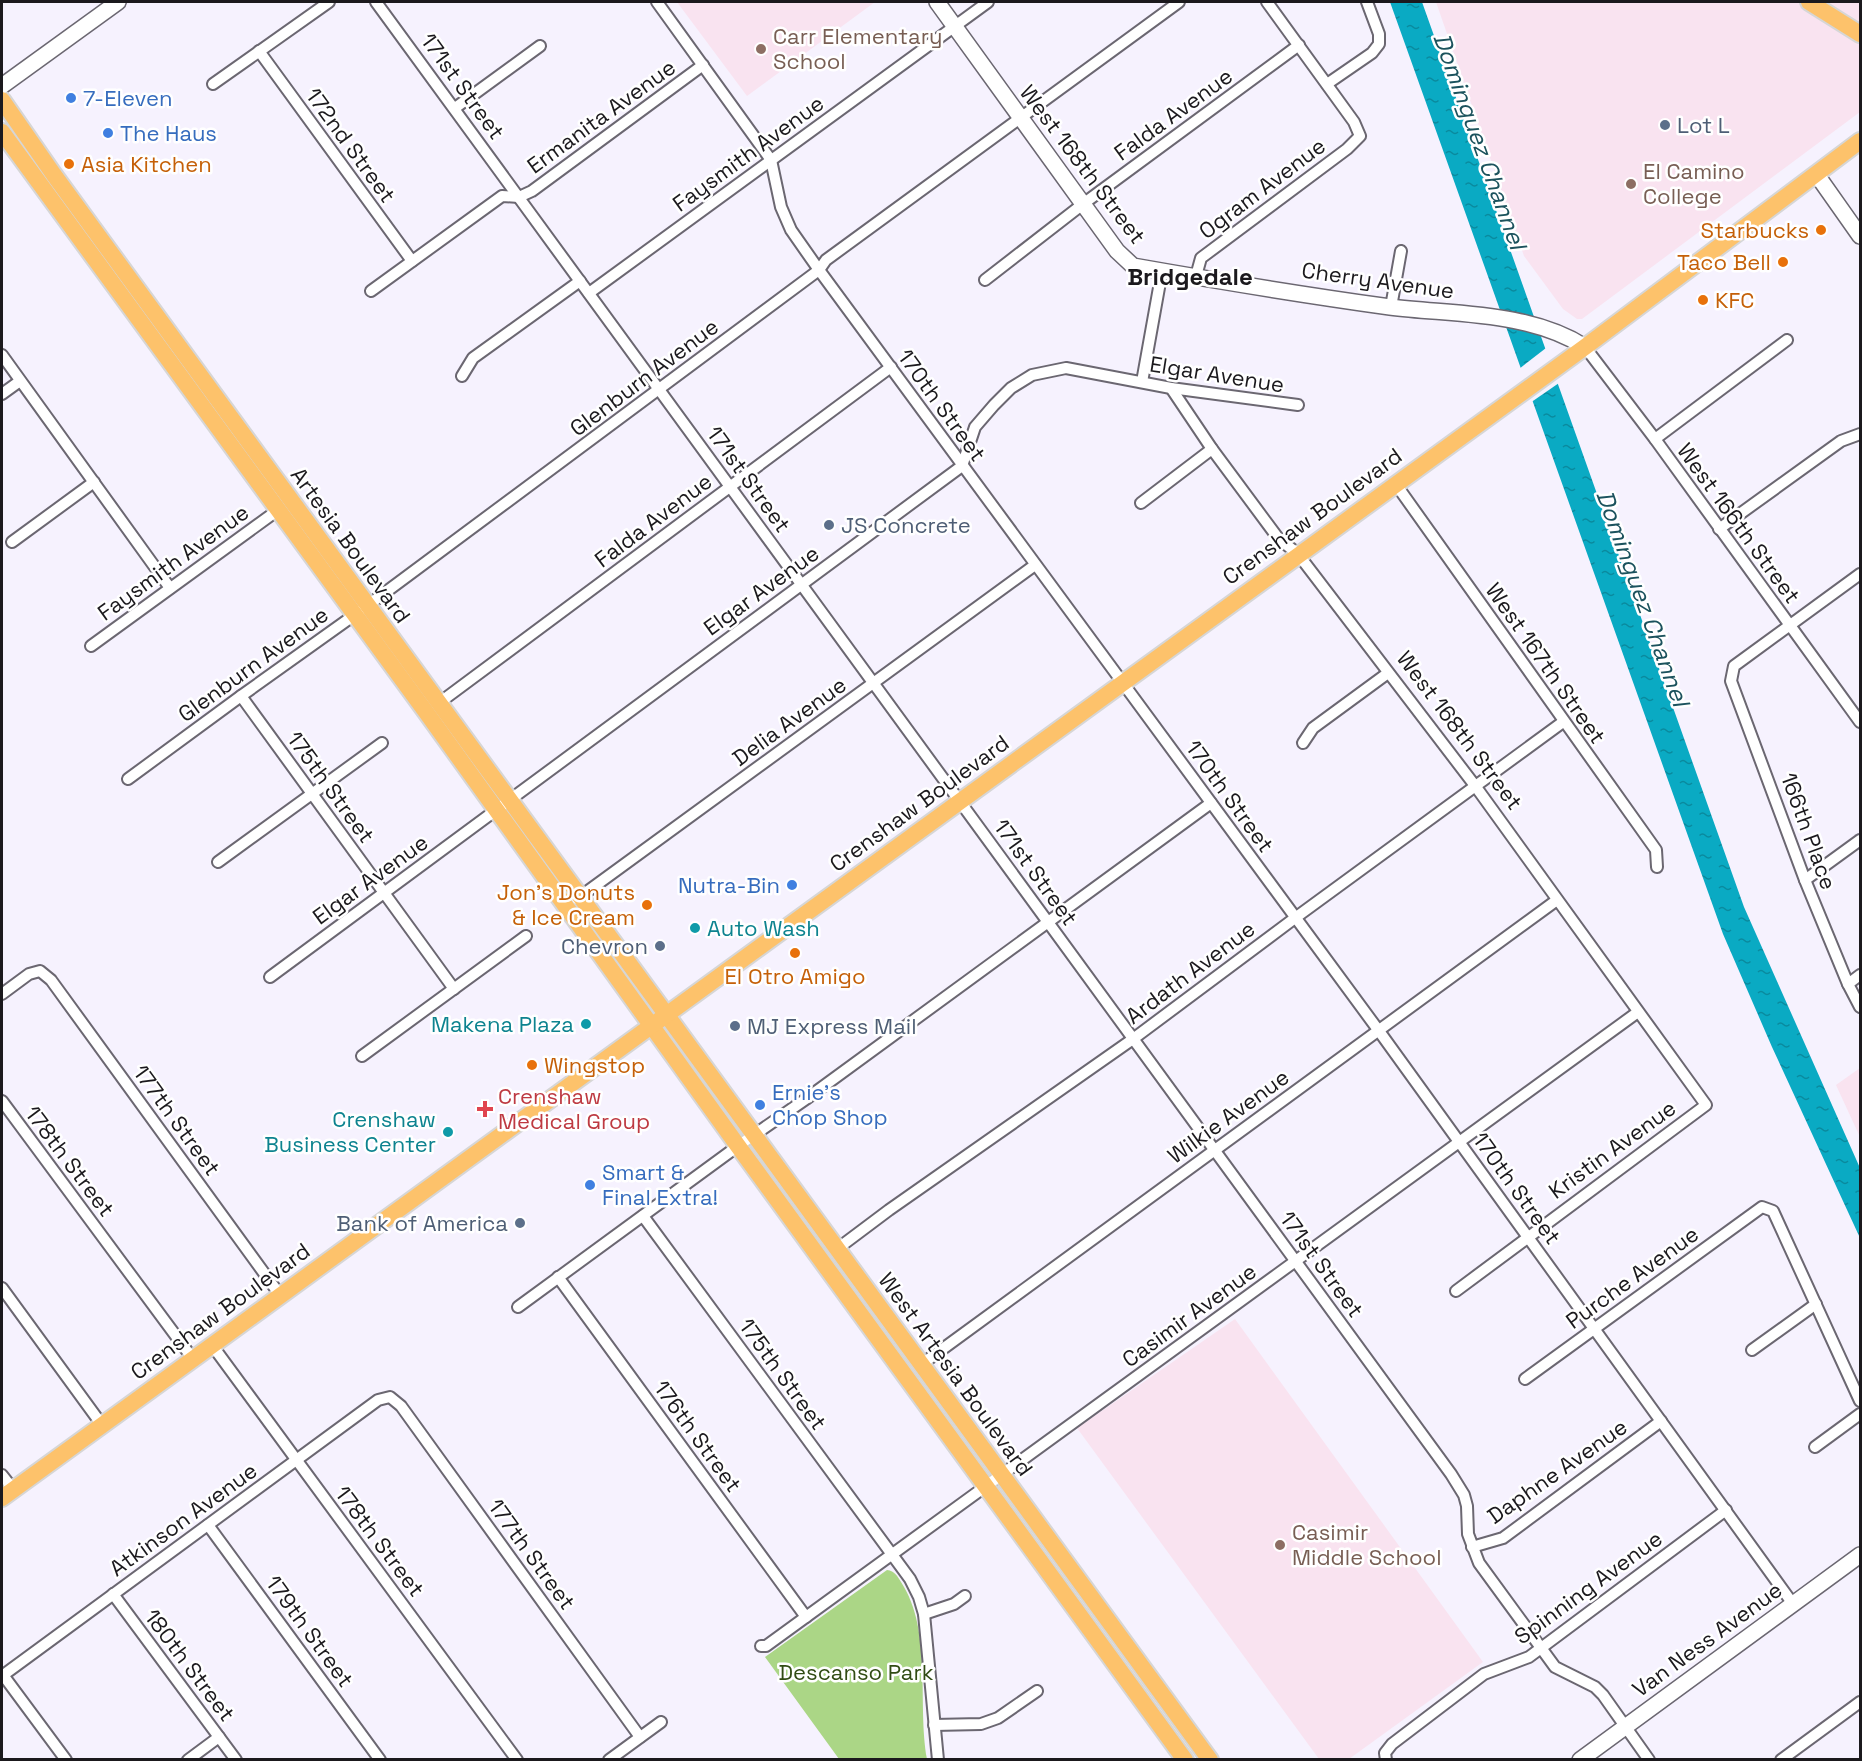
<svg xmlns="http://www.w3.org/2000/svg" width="1862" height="1761" font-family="'Space Grotesk',sans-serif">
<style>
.education{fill:#f9e3f0}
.green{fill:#abd686}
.water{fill:url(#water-ripples)}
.pier{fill:#f6f2fe}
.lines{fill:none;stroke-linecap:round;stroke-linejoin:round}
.street-casing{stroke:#6b6771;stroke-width:14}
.secondary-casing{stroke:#6b6771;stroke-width:18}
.primary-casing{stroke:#d6d6d6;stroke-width:20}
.street{stroke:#fff;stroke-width:10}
.secondary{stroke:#fff;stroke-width:15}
.primary{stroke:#fdc26b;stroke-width:16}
.education-dot{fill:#8d6e63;stroke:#fff;stroke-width:2}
.shop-dot{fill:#3f7fe0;stroke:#fff;stroke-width:2}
.service-dot{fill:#5c6f8a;stroke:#fff;stroke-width:2}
.food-dot{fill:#e8710a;stroke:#fff;stroke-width:2}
.culture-dot{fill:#0f9aa8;stroke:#fff;stroke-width:2}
.health-dot{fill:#e0444e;stroke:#fff;stroke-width:2}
.labels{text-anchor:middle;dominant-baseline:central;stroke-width:5;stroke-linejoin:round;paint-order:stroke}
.education-label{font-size:22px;fill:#785e54;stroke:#fff;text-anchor:start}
.street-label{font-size:22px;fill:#1b191d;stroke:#fff}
.shop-label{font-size:22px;fill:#366cbe;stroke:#fff;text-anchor:start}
.service-label{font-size:22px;fill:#4e5e75;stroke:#fff;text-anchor:start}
.food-label{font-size:22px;fill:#c56008;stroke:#fff;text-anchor:start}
.culture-label{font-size:22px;fill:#0d838f;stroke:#fff;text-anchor:end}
.health-label{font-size:22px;fill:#be3a42;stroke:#fff;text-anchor:start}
.park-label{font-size:22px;fill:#314c14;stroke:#fff}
.water-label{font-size:24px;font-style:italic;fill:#1b525d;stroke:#fff}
.neighbourhood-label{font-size:24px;font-weight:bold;fill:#1b191d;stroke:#fff}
</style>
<defs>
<pattern id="water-ripples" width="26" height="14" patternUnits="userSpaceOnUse" patternTransform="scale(1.5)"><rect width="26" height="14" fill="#0aaac3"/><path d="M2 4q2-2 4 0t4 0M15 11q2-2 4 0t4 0" fill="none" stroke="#0a8a9e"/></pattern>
</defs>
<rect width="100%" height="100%" fill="#f6f2fe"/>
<g class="education">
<polygon points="677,2 875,2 747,96"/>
<polygon points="1436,2 1860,2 1860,112 1582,319 1577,319 1563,309 1524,256"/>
<polygon points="1860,1068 1860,1137 1836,1085"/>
<polygon points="1235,1319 1483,1662 1349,1759 1319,1759 1077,1428"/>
</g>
<path class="green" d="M887,1570c8,1 10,6 14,12 32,49 16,121 26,177h-88l-74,-102z"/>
<polygon class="water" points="1390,2 1422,2 1744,907 1860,1168 1860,1238 1772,1047 1723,934"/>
<polygon class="pier" points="1546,348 1559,383 1530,403 1519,369"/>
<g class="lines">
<g class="street-casing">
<g id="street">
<polyline points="376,2 1451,1474 1464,1495 1467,1506 1468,1534 1479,1563 1555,1667 1595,1687 1603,1695 1649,1760"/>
<polyline points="657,2 771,160 781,207 791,230 819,270 1379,1031 1793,1604"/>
<polyline points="259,51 412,261"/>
<polyline points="213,84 329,2"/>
<polyline points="1327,84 1372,53 1379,44 1379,34 1367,2"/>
<polyline points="455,108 540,46"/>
<polyline points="1196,276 1201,258 1347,149 1360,136 1354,122 1267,2"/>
<polyline points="985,280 1083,204 1299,45"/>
<polyline points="371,291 502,196 519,197 532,191 703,65"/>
<polyline points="589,293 988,2"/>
<polyline points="1391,307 1401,251"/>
<polyline points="1585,347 1655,439 1860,722"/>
<polyline points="2,355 170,588"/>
<polyline points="462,376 473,358 580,281"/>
<polyline points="1142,382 1162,271"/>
<polyline points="1171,388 1212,449 1278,538 1298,554 1476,787 1706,1105 1456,1291"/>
<polyline points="2,394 20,381"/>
<polyline points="1655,439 1787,340"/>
<polyline points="1395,483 1656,850 1657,867"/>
<polyline points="1141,503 1212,449"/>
<polyline points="1719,529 1841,441 1860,434"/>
<polyline points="12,542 94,482"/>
<polyline points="1860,574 1734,666 1731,681 1805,880 1848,984 1860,1007"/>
<polyline points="91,646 278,510"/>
<polyline points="241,696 454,989"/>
<polyline points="439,703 891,367"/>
<polyline points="1303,743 1313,728 1388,673"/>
<polyline points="128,779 241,696 367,606 819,270 826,260 1179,2"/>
<polyline points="218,862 382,743"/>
<polyline points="1805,880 1860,840"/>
<polyline points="577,899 1035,565"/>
<polyline points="270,977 962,466 975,427 994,405 1011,388 1032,375 1066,368 1171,388 1298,405"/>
<polyline points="1848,984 1860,975"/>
<polyline points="2,994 29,974 40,971 51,980 280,1295"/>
<polyline points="362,1056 526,936"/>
<polyline points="2,1101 193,1359"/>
<polyline points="643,1216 910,1579 919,1597 924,1614 938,1760"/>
<polyline points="837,1249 889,1210 1133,1039 1295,918 1563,722"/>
<polyline points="558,1277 806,1617"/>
<polyline points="2,1288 102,1425"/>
<polyline points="518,1307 738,1146 806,1099 1211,803"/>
<polyline points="212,1345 517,1760"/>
<polyline points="1752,1350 1816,1304"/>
<polyline points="922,1364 1557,900"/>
<polyline points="1525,1379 1762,1207 1773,1211 1860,1401"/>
<polyline points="1815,1447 1860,1414"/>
<polyline points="2,1475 13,1489"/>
<polyline points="208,1525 380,1760"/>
<polyline points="1472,1547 1503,1538 1661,1421"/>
<polyline points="113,1594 236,1760"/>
<polyline points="924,1614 954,1604 965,1596"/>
<polyline points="761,1646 766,1646 1638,1012"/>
<polyline points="3,1675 66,1760"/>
<polyline points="2,1676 378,1400 390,1397 401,1406 640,1737"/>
<polyline points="934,1725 981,1724 998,1718 1037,1691"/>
<polyline points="188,1760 219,1737"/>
<polyline points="609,1760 661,1722"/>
<polyline points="1386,1760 1385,1753 1392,1744 1484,1674 1529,1657 1726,1510"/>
<polyline points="1781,1760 1860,1702"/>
</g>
</g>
<g class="secondary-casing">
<g id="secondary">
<path d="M937,2l180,249 16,15c85,15 171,29 257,41 64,8 138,4 195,40"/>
<polyline points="2,86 118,2"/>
<polyline points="1817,175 1860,236"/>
<polyline points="1580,1760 1860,1555"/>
</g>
</g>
<g class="primary-casing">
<g id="primary">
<polyline points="1809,2 1860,34"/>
<polyline points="2,100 54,175 1210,1760"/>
<polyline points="2,132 426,712 738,1146 1185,1760"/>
<polyline points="2,1498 1585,347 1860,141"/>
</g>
</g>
<use href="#street" class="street"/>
<use href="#secondary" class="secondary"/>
<use href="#primary" class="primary"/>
</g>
<g class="education-dot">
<circle cx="761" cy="49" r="6"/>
<circle cx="1631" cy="184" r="6"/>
<circle cx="1280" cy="1545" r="6"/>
</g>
<g class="shop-dot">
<circle cx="71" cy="98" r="6"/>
<circle cx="108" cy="133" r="6"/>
<circle cx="792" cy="885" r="6"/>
<circle cx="760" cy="1105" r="6"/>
<circle cx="590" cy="1185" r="6"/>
</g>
<g class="service-dot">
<circle cx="1665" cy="125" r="6"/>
<circle cx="829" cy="525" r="6"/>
<circle cx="660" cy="946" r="6"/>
<circle cx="735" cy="1026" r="6"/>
<circle cx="520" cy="1223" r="6"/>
</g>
<g class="food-dot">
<circle cx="69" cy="164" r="6"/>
<circle cx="1821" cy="230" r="6"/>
<circle cx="1783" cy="262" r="6"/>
<circle cx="1703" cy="300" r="6"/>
<circle cx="647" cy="905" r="6"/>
<circle cx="795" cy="953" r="6"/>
<circle cx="532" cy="1065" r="6"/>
</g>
<g class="culture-dot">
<circle cx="695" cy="928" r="6"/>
<circle cx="586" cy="1024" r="6"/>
<circle cx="448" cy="1132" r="6"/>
</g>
<path class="health-dot" d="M482 1100h6v6h6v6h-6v6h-6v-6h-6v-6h6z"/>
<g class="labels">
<g class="education-label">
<text x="773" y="36">Carr Elementary<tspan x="773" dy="25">School</tspan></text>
<text x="1643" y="171">El Camino<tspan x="1643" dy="25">College</tspan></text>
<text x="1292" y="1532">Casimir<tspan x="1292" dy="25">Middle School</tspan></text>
</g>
<g class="street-label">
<text transform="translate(463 86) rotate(54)">171st Street</text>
<text transform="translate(1173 114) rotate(-36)">Falda Avenue</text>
<text transform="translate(601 116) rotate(-36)">Ermanita Avenue</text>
<text transform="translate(351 145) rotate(54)">172nd Street</text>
<text transform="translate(748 153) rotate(-36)">Faysmith Avenue</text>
<text transform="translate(1083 164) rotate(53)">West 168th Street</text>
<text transform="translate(1262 188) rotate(-37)">Ogram Avenue</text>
<text transform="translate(1378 280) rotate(8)">Cherry Avenue</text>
<text transform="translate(1217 374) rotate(9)">Elgar Avenue</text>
<text transform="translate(644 377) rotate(-37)">Glenburn Avenue</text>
<text transform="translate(942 405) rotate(54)">170th Street</text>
<text transform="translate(749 479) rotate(54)">171st Street</text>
<text transform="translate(1312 516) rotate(-36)">Crenshaw Boulevard</text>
<text transform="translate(653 520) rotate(-37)">Falda Avenue</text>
<text transform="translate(1739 523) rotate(54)">West 166th Street</text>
<text transform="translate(351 545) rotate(54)">Artesia Boulevard</text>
<text transform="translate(173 562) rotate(-36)">Faysmith Avenue</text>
<text transform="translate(761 590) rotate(-36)">Elgar Avenue</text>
<text transform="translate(1546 663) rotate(55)">West 167th Street</text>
<text transform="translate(253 664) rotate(-36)">Glenburn Avenue</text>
<text transform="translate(789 721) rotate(-36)">Delia Avenue</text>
<text transform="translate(1460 730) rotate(53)">West 168th Street</text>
<text transform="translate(331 787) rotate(54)">175th Street</text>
<text transform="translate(1230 796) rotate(54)">170th Street</text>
<text transform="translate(919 803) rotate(-36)">Crenshaw Boulevard</text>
<text transform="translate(1809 831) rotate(70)">166th Place</text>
<text transform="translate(1036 872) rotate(54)">171st Street</text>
<text transform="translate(370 879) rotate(-36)">Elgar Avenue</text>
<text transform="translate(1190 972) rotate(-37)">Ardath Avenue</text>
<text transform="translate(1228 1116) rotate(-36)">Wilkie Avenue</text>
<text transform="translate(177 1120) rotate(54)">177th Street</text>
<text transform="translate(1612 1149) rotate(-36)">Kristin Avenue</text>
<text transform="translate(70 1161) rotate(53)">178th Street</text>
<text transform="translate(1517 1188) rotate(54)">170th Street</text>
<text transform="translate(1322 1264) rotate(54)">171st Street</text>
<text transform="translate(1632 1277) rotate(-36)">Purche Avenue</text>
<text transform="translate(220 1311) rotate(-36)">Crenshaw Boulevard</text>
<text transform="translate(1189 1315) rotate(-36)">Casimir Avenue</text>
<text transform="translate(783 1374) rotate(54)">175th Street</text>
<text transform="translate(956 1374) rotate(54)">West Artesia Boulevard</text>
<text transform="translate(698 1436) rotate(54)">176th Street</text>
<text transform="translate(1557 1471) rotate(-35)">Daphne Avenue</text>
<text transform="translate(183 1519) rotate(-36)">Atkinson Avenue</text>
<text transform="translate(380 1541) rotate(53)">178th Street</text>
<text transform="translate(532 1554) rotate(54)">177th Street</text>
<text transform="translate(1588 1587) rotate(-36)">Spinning Avenue</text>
<text transform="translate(310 1631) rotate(54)">179th Street</text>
<text transform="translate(1707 1639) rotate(-36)">Van Ness Avenue</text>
<text transform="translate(190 1665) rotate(53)">180th Street</text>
</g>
<g class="shop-label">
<text x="83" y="98">7-Eleven</text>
<text x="120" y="133">The Haus</text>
<text x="780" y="885" text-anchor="end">Nutra-Bin</text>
<text x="772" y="1092">Ernie’s<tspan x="772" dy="25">Chop Shop</tspan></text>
<text x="602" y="1172">Smart &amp;<tspan x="602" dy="25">Final Extra!</tspan></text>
</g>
<g class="service-label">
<text x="1677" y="125">Lot L</text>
<text x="841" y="525">JS Concrete</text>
<text x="648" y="946" text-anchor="end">Chevron</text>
<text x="747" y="1026">MJ Express Mail</text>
<text x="508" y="1223" text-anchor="end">Bank of America</text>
</g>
<g class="food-label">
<text x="81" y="164">Asia Kitchen</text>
<text x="1809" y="230" text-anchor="end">Starbucks</text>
<text x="1771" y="262" text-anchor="end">Taco Bell</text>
<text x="1715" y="300">KFC</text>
<text x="635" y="892" text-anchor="end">Jon's Donuts<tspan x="635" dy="25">&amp; Ice Cream</tspan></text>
<text x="795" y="976" text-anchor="middle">El Otro Amigo</text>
<text x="544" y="1065">Wingstop</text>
</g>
<g class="culture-label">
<text x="707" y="928" text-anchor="start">Auto Wash</text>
<text x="574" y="1024">Makena Plaza</text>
<text x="436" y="1119">Crenshaw<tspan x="436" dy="25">Business Center</tspan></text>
</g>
<g class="health-label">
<text x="498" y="1096">Crenshaw<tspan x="498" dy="25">Medical Group</tspan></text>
</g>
<g class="park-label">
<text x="856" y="1672">Descanso Park</text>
</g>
<g class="water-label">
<text transform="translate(1480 141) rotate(70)">Dominguez Channel</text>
<text transform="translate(1643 598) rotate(70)">Dominguez Channel</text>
</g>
<g class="neighbourhood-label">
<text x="1190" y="276">Bridgedale</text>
</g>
</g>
<rect width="1862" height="1761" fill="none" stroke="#1b191d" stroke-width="6"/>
</svg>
